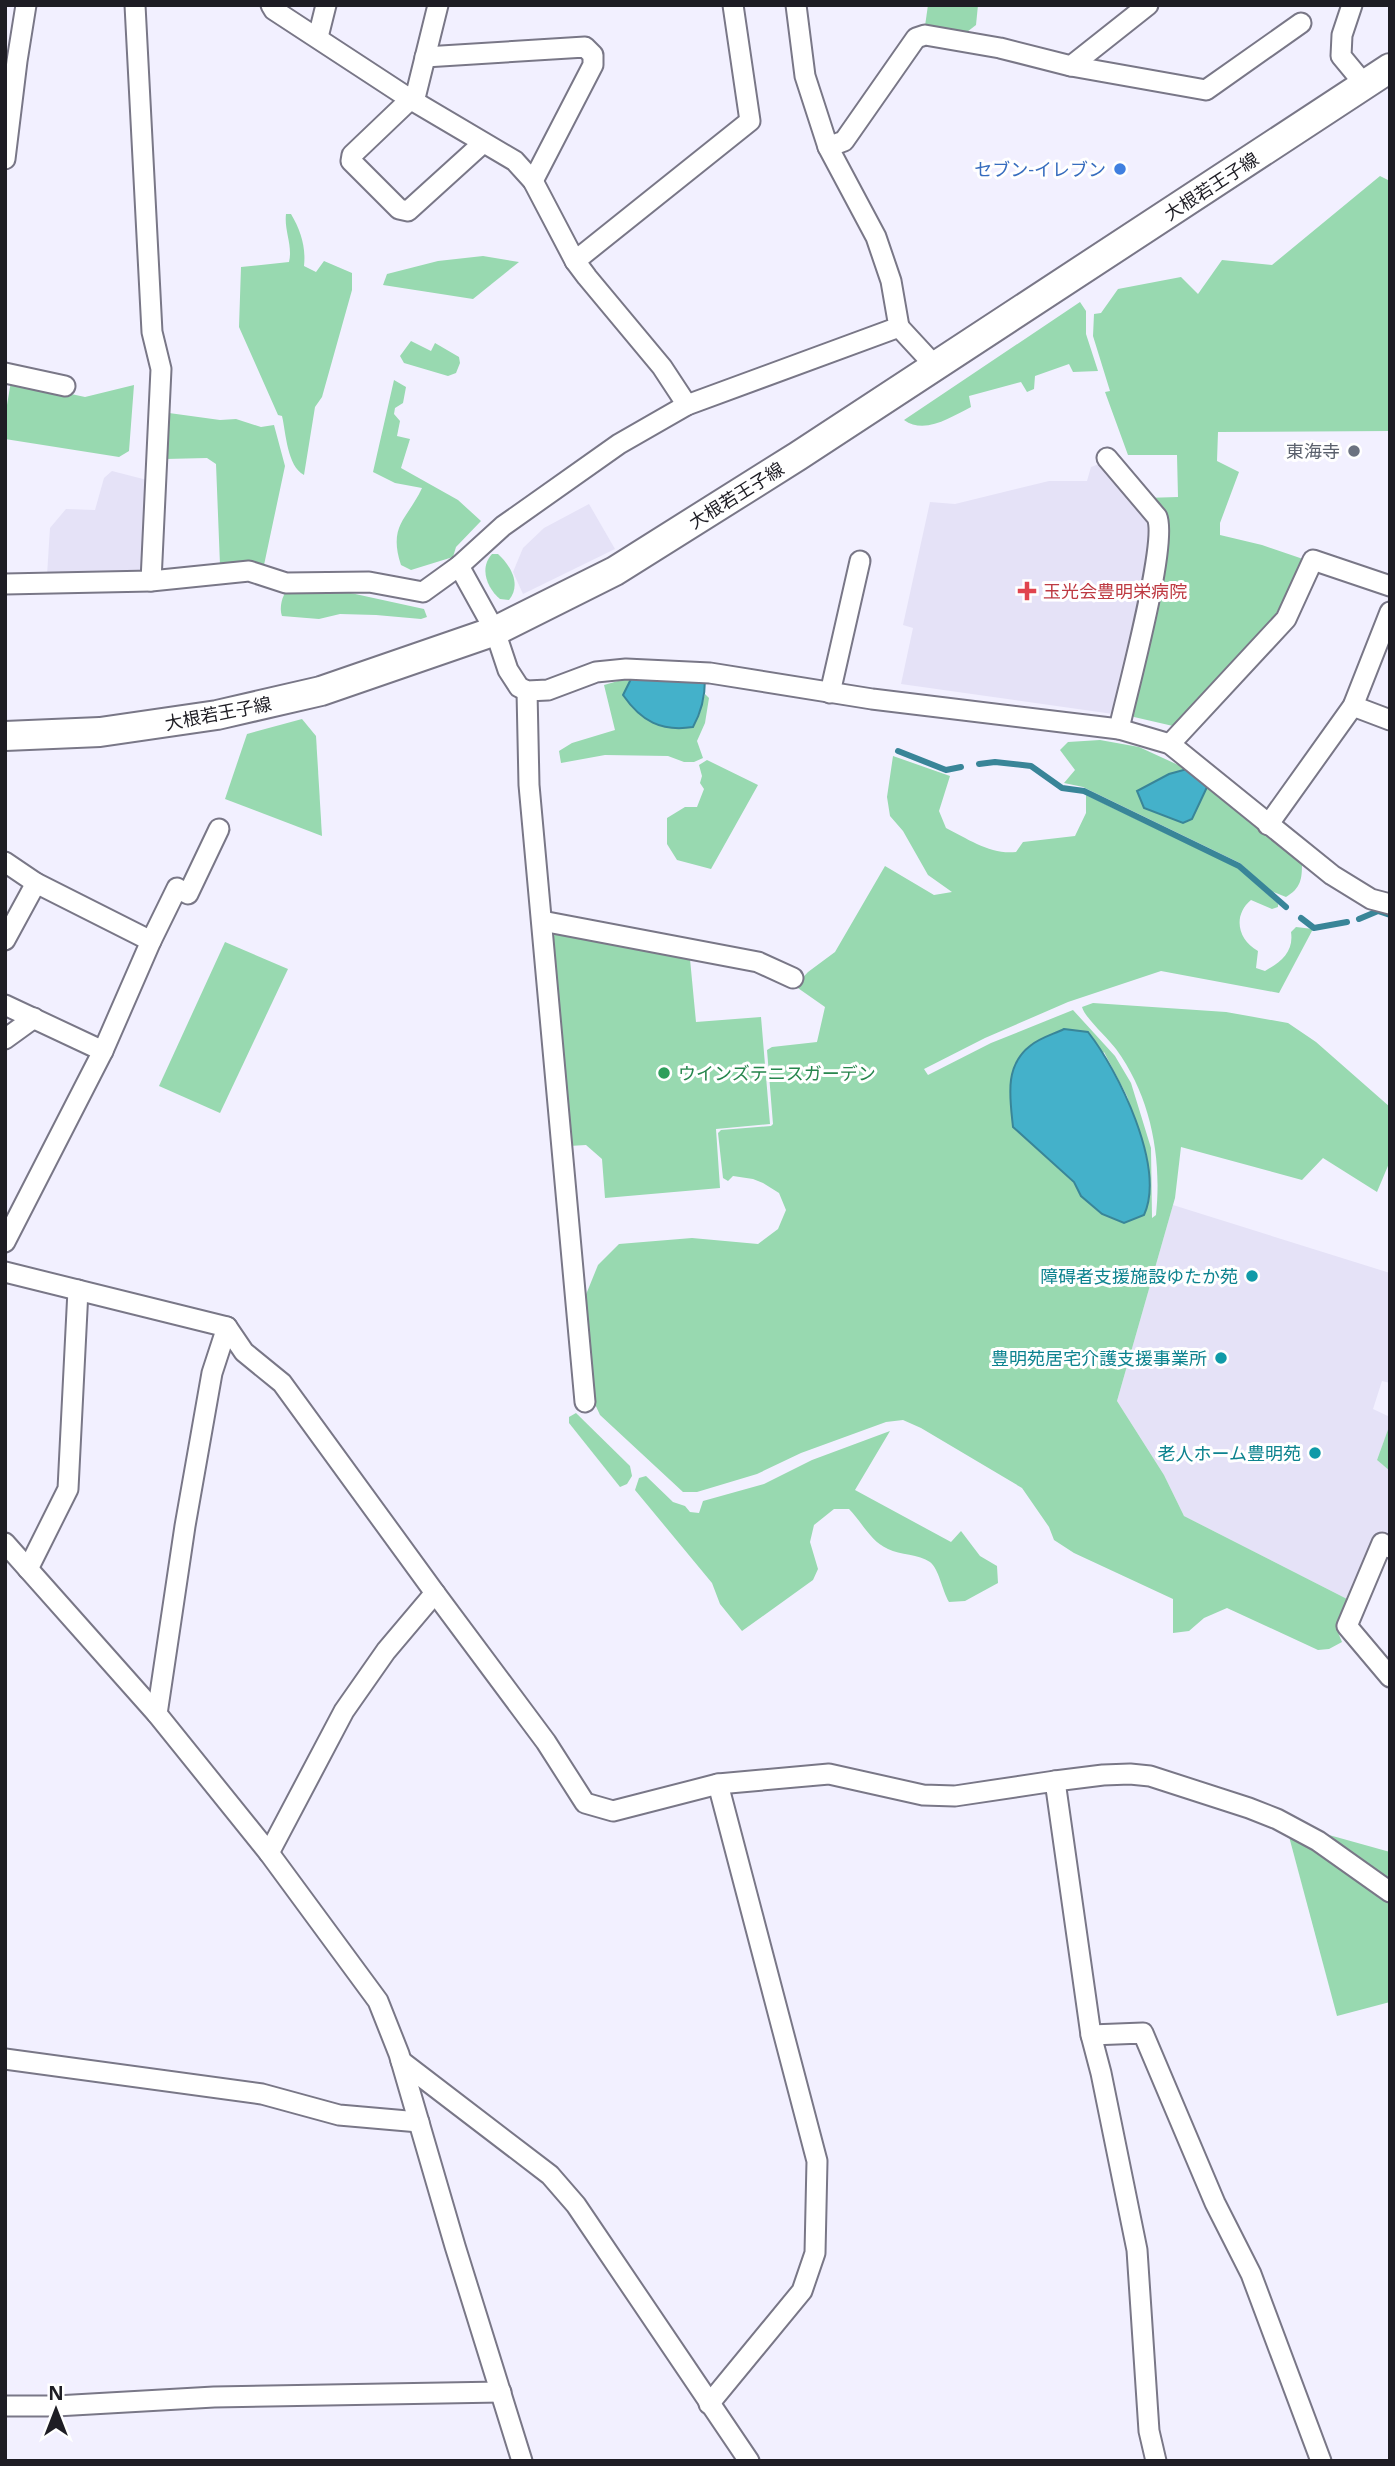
<svg xmlns="http://www.w3.org/2000/svg" width="1395" height="2466" font-family="'Open Sans','Noto Sans JP',sans-serif">
<style>
.built{fill:#e5e2f7}
.green{fill:#98d9b0;fill-rule:evenodd}
.water{fill:#44b1ca;stroke:#398598;stroke-width:2}
.lines{fill:none;stroke-linecap:round;stroke-linejoin:round}
.stream{stroke:#398598;stroke-width:6}
.street-casing{stroke:#797787;stroke-width:23}
.secondary-casing{stroke:#797787;stroke-width:32}
.street{stroke:#fff;stroke-width:19}
.secondary{stroke:#fff;stroke-width:28}
.shop-dot{fill:#3f7fe0;stroke:#fff;stroke-width:2.5}
.worship-dot{fill:#6b7280;stroke:#fff;stroke-width:2.5}
.health-dot{fill:#e0444e;stroke:#fff;stroke-width:2.5}
.leisure-dot{fill:#2e9e5b;stroke:#fff;stroke-width:2.5}
.culture-dot{fill:#0f9aa8;stroke:#fff;stroke-width:2.5}
.labels{text-anchor:middle;dominant-baseline:central;stroke-width:6;stroke-linejoin:round;paint-order:stroke}
.shop-label{font-size:18px;fill:#366cbe;stroke:#fff;text-anchor:end}
.street-label{font-size:18px;fill:#1e1d24;stroke:#fff}
.worship-label{font-size:18px;fill:#5b616d;stroke:#fff;text-anchor:end}
.health-label{font-size:18px;fill:#be3a42;stroke:#fff;text-anchor:start}
.leisure-label{font-size:18px;fill:#27864d;stroke:#fff;text-anchor:start}
.culture-label{font-size:18px;fill:#0d838f;stroke:#fff;text-anchor:end}
</style>
<rect width="100%" height="100%" fill="#f2f0ff"/>
<g class="built">
<polygon points="1102,463 1155,523 1152,557 1113,714 901,684 913,628 903,625 930,502 955,504 1049,481 1087,481 1091,467"/>
<polygon points="112,471 147,480 144,569 141,573 47,575 50,528 66,509 95,510 104,478"/>
<polygon points="589,504 615,549 523,594 513,572 523,548 544,528"/>
<polygon points="1173,1205 1390,1273 1390,1383 1382,1381 1373,1409 1390,1417 1390,1424 1377,1460 1390,1471 1390,1537 1381,1530 1349,1600 1184,1516 1164,1475 1117,1401"/>
</g>
<g class="green">
<polygon points="928,5 978,5 976,25 963,35 925,26"/>
<polygon points="1380,176 1390,181 1390,431 1218,432 1217,461 1239,472 1220,523 1220,535 1262,545 1303,559 1276,614 1179,724 1173,726 1134,717 1130,715 1165,558 1145,498 1178,497 1177,455 1128,455 1105,392 1110,391 1093,336 1094,314 1101,313 1118,289 1181,277 1198,294 1222,260 1272,265"/>
<path d="M286,214h5c10,17 15,33 13,52l12,6 8,-11 28,12v17l-30,107 -7,10 -11,68c-17,-9 -18,-42 -22,-59l-4,-1 -39,-88 2,-60 48,-5c4,-17 -5,-31 -3,-48z"/>
<polygon points="483,256 519,262 473,299 383,285 387,274 438,261"/>
<path d="M1080,302l6,9v23l12,37 -25,1 -4,-8 -34,12 -1,13 -7,3 -6,-10 -52,14 2,11c-20,10 -46,28 -67,13z"/>
<polygon points="411,341 431,351 435,343 459,357 460,363 456,373 448,376 404,363 400,356"/>
<path d="M394,380l12,7 -3,16 -8,5 -1,6 6,7 -3,15 13,3 -9,29 57,32 23,21 -25,26 -3,10 -42,13 -10,-5c-13,-40 6,-45 21,-77l-27,-5 -22,-11z"/>
<polygon points="11,381 85,397 134,385 129,451 119,457 5,439 5,417"/>
<polygon points="169,413 220,420 236,419 261,427 274,425 285,466 264,565 220,565 216,464 207,458 165,459"/>
<path d="M492,554h6c12,11 24,30 11,46l-9,-1c-13,-11 -21,-31 -8,-45z"/>
<path d="M288,589l58,3 78,17 3,8 -6,2 -45,-4 -36,-1 -21,5 -37,-3c-3,-8 0,-21 6,-27z"/>
<polygon points="632,677 699,716 705,694 709,698 705,723 697,741 703,758 694,762 684,762 668,756 605,755 561,763 559,751 572,743 615,730 604,685"/>
<polygon points="302,719 316,736 322,836 225,799 247,734"/>
<path d="M1100,740l39,7 48,22 -18,5 23,45 16,-34 94,78c0,16 -1,25 -16,34l-15,-6 -31,-28 -157,-76 -19,-4 11,-13 -15,-20 8,-8z"/>
<path d="M893,756l57,20 -11,35 7,17c22,11 45,27 70,24l7,-10 52,-6 11,-23v-18l152,73 40,36v3l-6,2 -21,-9c-18,15 -14,39 7,51l-2,17 9,3c16,-9 29,-19 26,-39l5,-5 17,2 -34,64 -118,-22 -93,31 -83,36 -61,31 4,6 63,-32 82,-33 42,46 16,27 20,65 1,70 4,-3c6,-58 -5,-118 -40,-166 -9,-12 -31,-31 -34,-42l11,-4 133,9 62,11 28,19 74,65v54l-13,31 -54,-34 -21,22 -121,-33 -6,51 -58,203 47,74 20,41 165,84 -12,30 5,12 -13,7 -11,1 -91,-42 -23,10 -15,13 -16,2v-34l-99,-46 -20,-13 -5,-13 -27,-39 -101,-60 -18,-8 -17,2 -85,31 -44,21 -60,18h-14l-83,-77 -12,-26 -3,-92 13,-32 21,-21 73,-6 66,6 20,-15 8,-19 -7,-17 -16,-10 -10,-4 -20,-3 -5,5 -5,-3 -5,-45 3,-3 50,-4 2,-2 -6,-74 5,-3 45,-5 8,-35 -30,-21 13,-14 27,-20 50,-86 49,29 18,-3 -24,-17 -25,-44 -13,-15 -3,-19zM1104,1052l23,44 20,63 -66,37 -7,-14 -48,-43z"/>
<polygon points="707,760 758,785 711,869 677,860 667,844 667,818 685,807 697,807 704,789 700,783 702,776 699,765"/>
<polygon points="557,933 690,959 696,1022 761,1017 770,1124 716,1129 720,1188 605,1198 602,1159 586,1145 569,1146 551,938"/>
<polygon points="225,942 288,969 220,1113 159,1086"/>
<polygon points="576,1413 630,1466 632,1476 627,1484 620,1487 569,1423 569,1417"/>
<polygon points="1390,1424 1390,1471 1377,1460"/>
<path d="M890,1431l-35,59 96,52 10,-11 19,25 17,10 1,17 -33,18 -16,1c-7,-12 -10,-33 -19,-40 -11,-8 -30,-7 -42,-13 -18,-8 -26,-27 -39,-40h-15l-20,16 -4,17 8,27 -5,11 -71,51 -22,-27 -8,-21 -77,-93 4,-12 7,-2 27,26 12,4 5,6 9,1 4,-12 61,-17 48,-24z"/>
<polygon points="1287,1829 1390,1900 1390,2002 1337,2016"/>
<polygon points="1329,1835 1390,1852 1390,1887 1322,1838"/>
</g>
<g class="water">
<path d="M632,677l73,2c0,18 -3,32 -12,48 -32,5 -52,-6 -70,-32z"/>
<polygon points="1187,769 1208,785 1192,819 1183,823 1144,808 1137,791 1169,774"/>
<path d="M1064,1029l24,3c30,38 78,135 56,183l-20,8 -22,-9 -21,-18 -7,-14 -61,-55c-3,-29 -9,-61 17,-81 9,-8 24,-12 34,-17z"/>
</g>
<g class="lines">
<g class="stream">
<polyline points="898,751 946,770 961,767"/>
<polyline points="979,764 995,762 1031,766 1062,788 1084,791 1239,866 1286,907"/>
<polyline points="1301,918 1314,928 1347,922"/>
<polyline points="1359,919 1378,911 1390,915"/>
</g>
<g class="street-casing">
<g id="street">
<polyline points="135,5 152,332 161,369 151,581"/>
<polyline points="271,5 274,10 410,99 515,161 533,181 575,261 587,277 662,367 687,405"/>
<polyline points="438,5 416,94 352,155 351,161 399,209 408,211 483,143"/>
<polyline points="1352,5 1342,35 1341,56 1365,85"/>
<polyline points="318,37 326,5"/>
<polyline points="425,57 585,47 593,55 593,65 533,181"/>
<polyline points="1071,66 1206,90 1301,23"/>
<polyline points="828,147 844,141 916,38 925,35 1000,48 1071,66 1148,5"/>
<polyline points="5,159 17,61 26,5"/>
<polyline points="575,261 750,121 733,5"/>
<polyline points="899,327 936,367"/>
<polyline points="5,373 65,386"/>
<path d="M1107,458l50,59c11,26 -30,175 -38,212"/>
<polyline points="459,566 495,631 508,670 519,687 527,691 548,690 596,672 626,669 710,673 872,699 1119,729 1170,744 1332,875 1371,899 1390,904"/>
<polyline points="5,584 151,581 249,571 286,583 369,582 423,592 459,566 503,526 619,444 687,405 899,327 891,281 876,237 828,147 805,76 796,5"/>
<polyline points="527,691 529,785 585,1402"/>
<polyline points="830,693 860,561"/>
<polyline points="1353,706 1390,720"/>
<polyline points="1170,744 1286,619 1313,560 1390,586"/>
<polyline points="1268,825 1353,706 1390,612"/>
<polyline points="5,862 36,883 151,941 103,1051 5,1242"/>
<polyline points="542,921 758,962 793,978"/>
<polyline points="5,940 36,883"/>
<polyline points="151,941 177,888 188,894 219,829"/>
<polyline points="5,1005 103,1051"/>
<polyline points="5,1039 34,1018"/>
<polyline points="5,1272 227,1327 244,1352 282,1383 435,1593 546,1742 585,1803 613,1811 718,1784 829,1774 923,1795 955,1796 1055,1781 1091,2035 1101,2073 1137,2250 1149,2431 1156,2461"/>
<polyline points="5,1543 157,1714 269,1853 378,2001 399,2054 455,2246 522,2461"/>
<polyline points="1390,1548 1382,1543 1347,1626 1390,1677"/>
<polyline points="28,1569 68,1489 78,1290"/>
<polyline points="157,1714 185,1526 212,1373 227,1327"/>
<polyline points="1055,1781 1103,1775 1130,1774 1150,1776 1249,1808 1277,1819 1318,1841 1390,1892"/>
<polyline points="269,1853 344,1711 386,1651 435,1593"/>
<polyline points="1091,2035 1143,2033 1215,2203 1251,2274 1321,2461"/>
<polyline points="5,2059 262,2094 339,2115 419,2122"/>
<polyline points="401,2061 550,2175 576,2205 749,2461"/>
<polyline points="709,2404 802,2291 815,2253 817,2161 718,1784"/>
<polyline points="5,2406 56,2406 214,2397 501,2392"/>
</g>
</g>
<g class="secondary-casing">
<polyline id="secondary" points="5,736 100,732 217,715 321,691 495,631 615,571 798,456 1390,68"/>
</g>
<use href="#street" class="street"/>
<use href="#secondary" class="secondary"/>
</g>
<circle class="shop-dot" cx="1120" cy="169" r="7"/>
<circle class="worship-dot" cx="1354" cy="451" r="7"/>
<path class="health-dot" d="M1023.5 580.5h7v7h7v7h-7v7h-7v-7h-7v-7h7z"/>
<circle class="leisure-dot" cx="664" cy="1073" r="7"/>
<g class="culture-dot">
<circle cx="1252" cy="1276" r="7"/>
<circle cx="1221" cy="1358" r="7"/>
<circle cx="1315" cy="1453" r="7"/>
</g>
<g class="labels">
<g class="shop-label">
<text x="1106" y="169">セブン-イレブン</text>
</g>
<g class="street-label">
<text transform="translate(1211 186) rotate(-33)">大根若王子線</text>
<text transform="translate(736 495) rotate(-32)">大根若王子線</text>
<text transform="translate(218 713) rotate(-11)">大根若王子線</text>
</g>
<g class="worship-label">
<text x="1340" y="451">東海寺</text>
</g>
<g class="health-label">
<text x="1043" y="591">玉光会豊明栄病院</text>
</g>
<g class="leisure-label">
<text x="678" y="1073">ウインズテニスガーデン</text>
</g>
<g class="culture-label">
<text x="1238" y="1276">障碍者支援施設ゆたか苑</text>
<text x="1207" y="1358">豊明苑居宅介護支援事業所</text>
<text x="1301" y="1453">老人ホーム豊明苑</text>
</g>
</g>
<rect width="1395" height="2466" fill="none" stroke="#1e1d24" stroke-width="14"/>
<g transform="translate(56 2410)" stroke="#ffffff" stroke-width="5" paint-order="stroke">
<path d="M0-5L12 26L0 18L-12 26Z" fill="#1e1d24"/>
<text y="-10" font-size="19" font-weight="bold" text-anchor="middle" fill="#1e1d24">N</text>
</g>
</svg>
